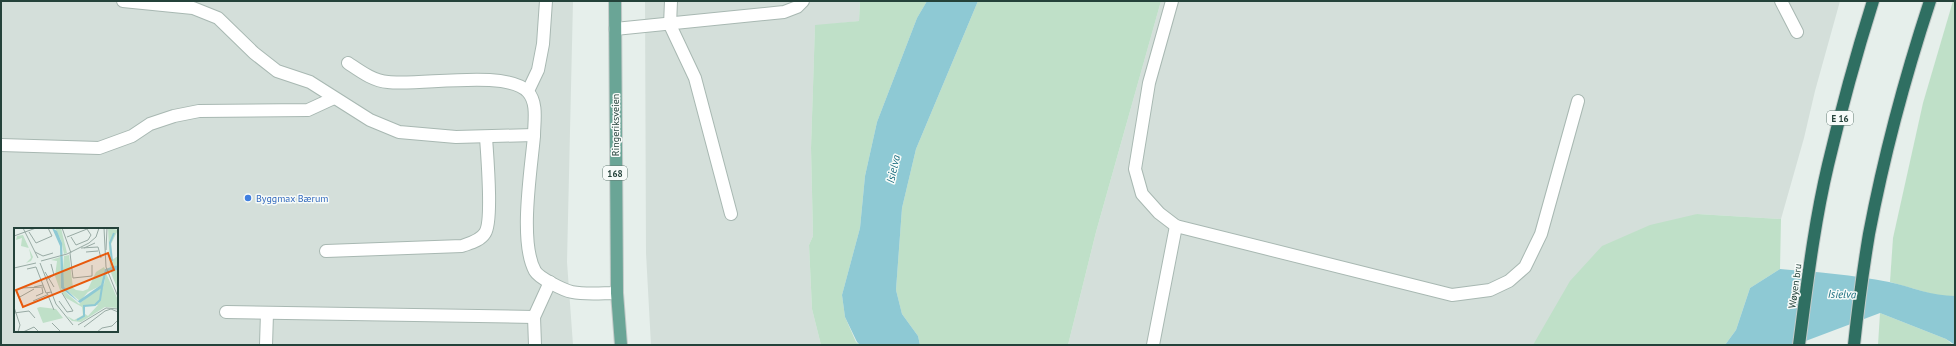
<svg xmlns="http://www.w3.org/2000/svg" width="1956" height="346" font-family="'PT Sans',sans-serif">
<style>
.built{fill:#d4dfda;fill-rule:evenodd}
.green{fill:#bfe0c8}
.water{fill:#8ec9d4}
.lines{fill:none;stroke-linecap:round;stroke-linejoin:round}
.service-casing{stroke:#a8b8b2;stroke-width:14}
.primary-casing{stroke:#c2cac8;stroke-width:14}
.motorway-casing{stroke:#c2cac8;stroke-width:14}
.service{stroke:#fff;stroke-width:12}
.primary{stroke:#6aa596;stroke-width:12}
.motorway{stroke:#2f6f62;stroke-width:12}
.shop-dot{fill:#3f7fe0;stroke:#f7fbf9;stroke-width:1.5}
.labels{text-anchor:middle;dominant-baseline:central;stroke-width:3;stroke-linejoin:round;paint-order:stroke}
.shield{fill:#f7fbf9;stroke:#637a73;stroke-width:1}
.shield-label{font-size:9px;font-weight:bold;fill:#24423a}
.street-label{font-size:10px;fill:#24423a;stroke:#f7fbf9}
.shop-label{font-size:10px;fill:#366cbe;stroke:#f7fbf9;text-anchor:start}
.water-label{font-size:11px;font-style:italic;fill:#1c6f80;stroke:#f7fbf9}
.inset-river{fill:none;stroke:#8ec9d4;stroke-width:2}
.inset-road{fill:none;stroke:#98aaa4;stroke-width:1}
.view{fill:#e8590c;fill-opacity:0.15;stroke:#e8590c;stroke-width:2}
.inset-edge{fill:none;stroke:#24423a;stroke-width:2}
</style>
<rect width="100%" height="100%" fill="#e6efeb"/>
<g class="built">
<path d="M1,1h572l-6,261 6,83h-572zM15,229h102v102h-102z"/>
<polygon points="645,1 860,1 859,21 815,26 811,148 813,236 809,245 812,309 821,345 651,345 646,253"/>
<polygon points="1161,1 1840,1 1815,91 1804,138 1781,219 1697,214 1533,345 1068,345 1096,232"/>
</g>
<g class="green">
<polygon points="860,1 927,1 917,18 877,122 865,176 860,228 842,295 845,317 856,342 860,345 821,345 812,309 809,245 813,236 811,148 815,25 859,21"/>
<polygon points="978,1 1161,1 1096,232 1068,345 920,345 918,336 902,314 896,290 902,208 916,149"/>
<polygon points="1953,1 1955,1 1955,296 1939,296 1890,282 1893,238 1923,103"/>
<polygon points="1697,214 1781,219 1780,269 1750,288 1736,330 1725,345 1533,345 1570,281 1602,246 1650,225"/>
<polygon points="1880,313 1946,339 1953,345 1878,345"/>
</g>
<g class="water">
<polygon points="927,1 978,1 916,149 902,208 896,290 902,314 918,336 920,345 860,345 857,342 845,317 842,295 860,228 865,176 877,122 917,18"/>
<path d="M1780,269c37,3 73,6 109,13 23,5 43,14 66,14v49l-9,-6 -66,-26 -85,32h-70l11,-15 14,-42z"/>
</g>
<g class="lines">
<g class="service-casing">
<g id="service">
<polyline points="123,1 193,8 218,18 254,53 277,71 310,82 370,120 399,132 456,137 534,135"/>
<polyline points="671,1 670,25 695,78 731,214"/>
<polyline points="1172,1 1149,83 1135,169 1142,194 1159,213 1176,226 1452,295 1490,290 1509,281 1525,267 1541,234 1578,101"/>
<polyline points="1781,1 1797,32"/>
<polyline points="615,29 784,12 797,7 803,1"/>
<path d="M348,63c12,8 25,18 40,19 32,4 120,-13 140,10 10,11 6,30 6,44 -3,34 -15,106 1,135 4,7 28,19 37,21 14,3 31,1 45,1"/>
<polyline points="528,91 538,70 543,44 546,1"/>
<polyline points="1,145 99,148 132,136 150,124 174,116 199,111 308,110 334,98"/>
<path d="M326,251l136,-5c8,-3 18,-5 23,-13 8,-12 2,-79 1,-96"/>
<polyline points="226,312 534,317"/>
<polyline points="266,345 267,313"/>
<polyline points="535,345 534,317 550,282"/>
<polyline points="1153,345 1176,226"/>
</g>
</g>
<g class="primary-casing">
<polyline id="primary" points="615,1 617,293 621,345"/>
</g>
<g class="motorway-casing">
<g id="motorway">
<path d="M1799,345c8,-60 15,-121 29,-180 13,-55 28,-110 45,-164"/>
<path d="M1854,345c4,-37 9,-75 15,-111 15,-79 36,-157 61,-233"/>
</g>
</g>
<use href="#service" class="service"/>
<use href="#primary" class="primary"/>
<use href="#motorway" class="motorway"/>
</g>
<circle class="shop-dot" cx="248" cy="198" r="4"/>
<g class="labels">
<g class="shield">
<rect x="1827" y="111" width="26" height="14" rx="3"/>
<rect x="603" y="166" width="24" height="14" rx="3"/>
</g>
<g class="shield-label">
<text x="1840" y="118">E 16</text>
<text x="615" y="173">168</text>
</g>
<g class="street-label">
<text transform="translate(615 125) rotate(-90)">Ringeriksveien</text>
<text transform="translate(1795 286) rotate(-82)">Wøyen bru</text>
</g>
<g class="shop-label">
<text x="256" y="198">Byggmax Bærum</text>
</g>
<g class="water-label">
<text transform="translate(893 169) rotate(-77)">Isielva</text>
<text transform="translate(1842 294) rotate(1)">Isielva</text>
</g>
</g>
<g transform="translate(14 228)">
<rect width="104" height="104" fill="#e6efeb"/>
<path d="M41,0h6l6,25 -3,1 -3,-14zM94,0l10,2 -7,14 1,16 6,-4v9l-8,3zM9,7l10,22 -2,4 -5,2 5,-5 -2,-10 -8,-2 1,-8 -6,2 1,-4zM55,27l4,33 3,2 7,1 5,-2 8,-17 8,-5 1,2 -3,16 -14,7 -8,9 -16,-13 -2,-5 2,-27zM46,29l1,31 18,16 25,-20 2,-11 12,27v8l-13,-1 -24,15 -9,-1 -5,-5 7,4 6,-3 3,-2 -1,-8 -16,-9 -6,-8 -5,-14 2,-15 -6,-1zM84,77l-10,11 -3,-2v-8zM96,42h8v20l-5,-12zM26,79l16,2 7,9 -20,5 -6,-15z" fill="#bfe0c8" fill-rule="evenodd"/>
<path d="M38,0l5,3 5,12 2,44 14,14 23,-16 4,-16 13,-4v5h-8l-4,4 -3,13 -23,16 -19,-15 -1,-42z" fill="#8ec9d4"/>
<path class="inset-river" d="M98,33l-2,-18 4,-10M63,92l7,-4v-10l11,-1 5,-5 2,-13"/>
<path class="inset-road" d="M9,0l15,30M48,0l9,25M90,0l2,39 12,30M15,4l7,11 16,-7 -4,-8M0,8l22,-8M53,9l20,-8 4,6 -3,5 -12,5 -5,-8M67,20l17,-1 3,11M70,20l11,-5M92,22l1,-22M21,24l8,4 10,-3M72,24l12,-1M56,25l3,25 19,-2v-11M27,33l26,-7 22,-11 7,-6 3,-9M26,35l16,41 17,21M0,40l22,-5M13,41l9,-2 7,18M31,44l9,15M32,52l8,-5 -3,-11M20,59l9,-2 3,8 5,-1M7,60l23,-1M33,65l7,17M22,68l7,-3 -1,-5M4,70l16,-9M19,73l14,-6M45,73l8,11 6,-1 -11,-18M0,79l6,18 -2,7M0,85l15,-2 6,7M38,95l9,9M64,97l28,-17 12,1M70,99l21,-16 6,-2 7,3M9,104l11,-5 5,5M83,104l5,-4 10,-2 6,-6"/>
<path class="view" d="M94,25l6,17 -91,37 -7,-17z"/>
<rect width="104" height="104" class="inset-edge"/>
</g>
<rect width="1956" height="346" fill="none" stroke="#24423a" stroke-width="4"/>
</svg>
